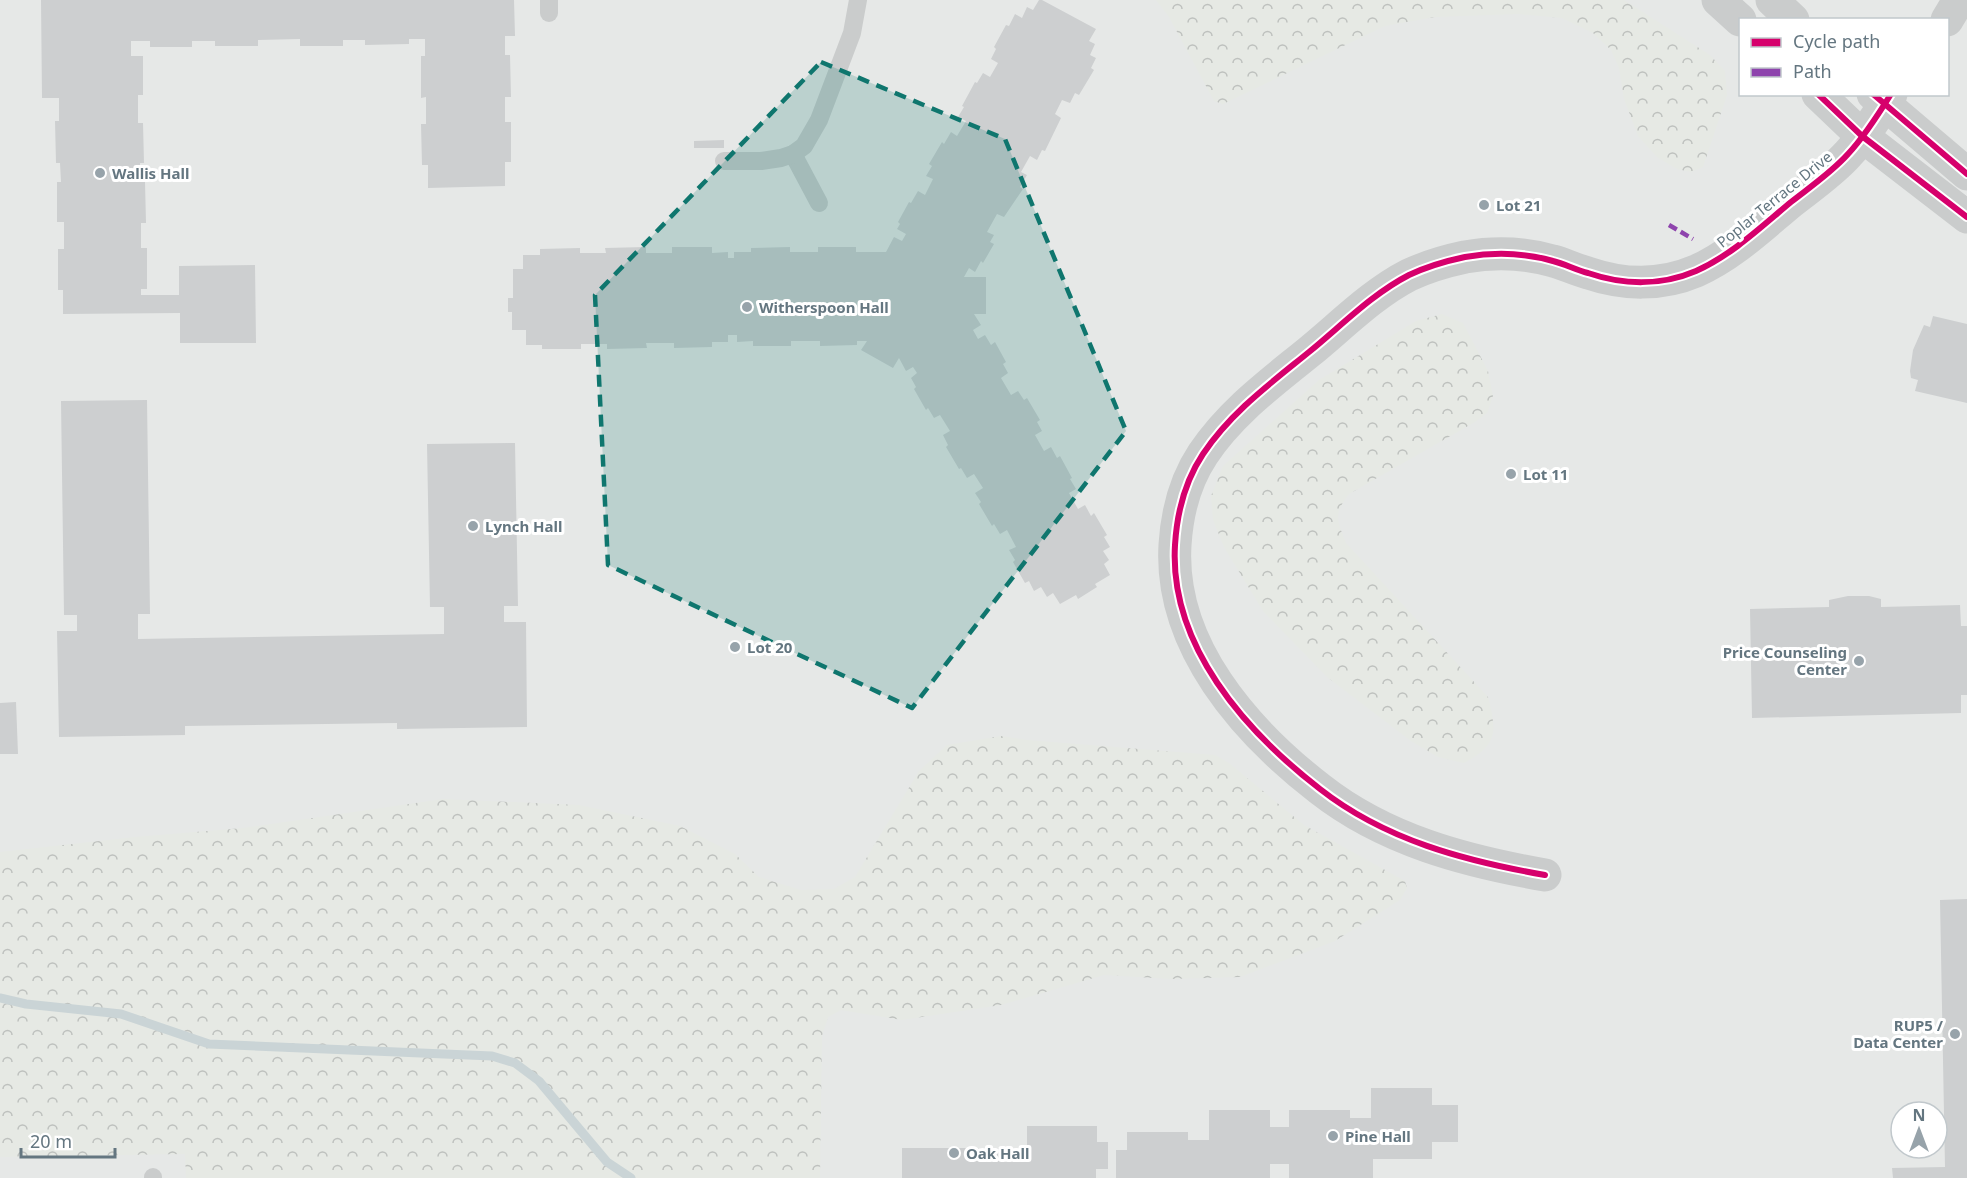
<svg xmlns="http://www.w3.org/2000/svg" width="1967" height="1178" font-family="'Noto Sans',sans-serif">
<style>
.built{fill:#e6e8e7;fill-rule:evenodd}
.forest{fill:url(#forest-crowns)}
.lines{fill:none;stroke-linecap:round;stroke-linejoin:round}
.stream{stroke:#cad4d6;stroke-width:9}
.building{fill:#cdcfd0}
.service{stroke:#cacccc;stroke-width:18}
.minor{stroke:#cacccc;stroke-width:33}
.tertiary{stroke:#cacccc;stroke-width:33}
.quiet{stroke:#8e44ad;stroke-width:4.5;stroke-dasharray:9 4.5;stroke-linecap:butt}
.cycleway-casing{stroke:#fff;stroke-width:10}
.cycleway{stroke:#d6006c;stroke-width:6}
.marked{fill:#0f766e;fill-opacity:0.2;stroke:#0f766e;stroke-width:4.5;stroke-dasharray:12 8;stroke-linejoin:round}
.poi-dot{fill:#97a3aa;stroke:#fff;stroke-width:2}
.labels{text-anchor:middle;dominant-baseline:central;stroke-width:6;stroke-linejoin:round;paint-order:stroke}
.poi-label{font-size:15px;font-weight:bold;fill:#647680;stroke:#fff;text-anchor:start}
.street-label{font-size:15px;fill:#647680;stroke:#fff}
</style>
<defs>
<pattern id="forest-crowns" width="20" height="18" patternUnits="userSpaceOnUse" patternTransform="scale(1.5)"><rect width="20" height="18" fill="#e6e9e4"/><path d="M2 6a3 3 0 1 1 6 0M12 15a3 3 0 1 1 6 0" fill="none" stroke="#bec1be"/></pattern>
</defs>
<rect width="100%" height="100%" fill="#f7f7f7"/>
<path class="built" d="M0,0h1967v1178h-1967zM1740,20h208v74h-208zM1901,1112h36v36h-36z"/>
<g class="forest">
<polygon points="1156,0 1624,0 1710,55 1725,71 1727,95 1703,167 1691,172 1677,169 1657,157 1638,136 1624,99 1619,68 1611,50 1593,33 1562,18 1518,14 1435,17 1385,26 1223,104 1214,101 1169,17"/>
<path d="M1442,314l21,9 25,48 5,25 -6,17 -12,9 -126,72c-16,20 -12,26 -3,49l142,154c9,35 10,48 -24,66l-26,-6 -27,-16 -84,-64 -64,-66 -39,-64 -11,-27 -2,-24 12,-30 96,-86 97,-59z"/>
<polygon points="1001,736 1027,740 1215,755 1229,763 1304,825 1405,881 1407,888 1400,900 1335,941 1240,977 1171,979 1104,975 1001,1005 902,1020 841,1010 828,1017 822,1036 820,1178 186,1178 185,1154 0,1157 0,852 135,837 243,828 443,799 579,805 680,826 735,854 759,877 801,890 834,889 855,877 919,771 947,745"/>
</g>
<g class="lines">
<polyline class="stream" points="0,998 26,1004 121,1014 209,1044 492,1056 515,1063 539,1081 607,1162 631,1178"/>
</g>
<g class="building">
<polygon points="41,0 514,0 515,36 505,36 505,55 510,55 511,97 505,97 505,122 511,122 511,162 505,162 505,186 428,188 428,165 422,165 421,124 426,124 426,97 421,98 421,56 425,56 425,39 409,39 409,44 365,45 365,40 343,40 343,46 300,46 300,39 258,40 258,46 215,46 215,41 192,41 192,47 150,47 150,41 131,41 131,56 143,56 143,95 138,95 138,123 143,123 144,163 140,163 140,182 145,182 146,223 141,223 141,248 147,248 147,289 141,289 141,295 179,295 179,266 255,265 256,343 180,343 180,313 63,314 63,290 58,290 58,249 64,249 64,222 57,222 57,182 61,182 60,163 56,163 55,121 59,121 59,98 42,98"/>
<polygon points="1039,0 1042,0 1096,29 1089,41 1095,44 1090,55 1096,58 1091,68 1094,70 1079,95 1075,93 1070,103 1062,100 1055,114 1061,118 1045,151 1042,150 1037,160 1030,156 1021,172 1027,175 1020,187 1023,189 1004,217 997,214 987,232 994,235 990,242 994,244 983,263 981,261 975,272 969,268 964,277 986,277 986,314 974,314 981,325 973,330 978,339 985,335 991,345 995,342 1006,362 1003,364 1008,373 1001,378 1011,395 1018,391 1024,400 1027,398 1040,420 1037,422 1042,431 1035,435 1044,451 1051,447 1057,458 1060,456 1072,478 1070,479 1076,489 1069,493 1078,509 1085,505 1091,516 1094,513 1107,535 1104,537 1110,547 1103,551 1109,560 1104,564 1110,575 1095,584 1097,587 1078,599 1076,595 1060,604 1053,593 1047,597 1041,587 1034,591 1029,581 1025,583 1013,562 1015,560 1009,550 1016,547 1007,530 1000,534 994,524 992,526 979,504 981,502 975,493 983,488 974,474 967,478 961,468 959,469 946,447 948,445 943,435 950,431 940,415 934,418 928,408 926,410 914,389 916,387 911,378 917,373 913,367 906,371 899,358 893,368 861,350 867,341 857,341 857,345 820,346 820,341 791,341 791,346 753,346 753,341 737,342 737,335 728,335 728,342 712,342 712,347 674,348 674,343 646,343 647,348 607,349 607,344 581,344 581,349 542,349 542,345 526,345 526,330 512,330 512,312 508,312 508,298 513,298 513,269 523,269 523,255 540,255 540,249 580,248 580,253 606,253 605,248 646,247 646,253 672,253 672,247 712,247 712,253 728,252 728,258 734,258 734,252 751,252 751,248 790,247 790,252 818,252 818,247 856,247 856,252 886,252 894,237 902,241 906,234 897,229 900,224 898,222 909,202 911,203 918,191 925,195 933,179 926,176 932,166 929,164 942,142 944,144 951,132 957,136 966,121 958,117 964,107 962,106 975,82 977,83 983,73 990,77 998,63 991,59 996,49 994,47 1006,25 1009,26 1015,14 1022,18 1027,7 1033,10"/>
<polygon points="724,140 724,148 694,148 694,141"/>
<polygon points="1933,316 1967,324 1967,403 1915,391 1918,380 1911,378 1910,371 1913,350 1924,325 1930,327"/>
<polygon points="147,400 150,614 138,614 138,639 444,634 444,607 430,607 427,444 515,443 518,606 504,606 504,622 526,622 527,727 397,729 397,723 185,726 185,735 59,737 57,631 77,631 77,615 64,615 61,401"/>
<polygon points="1848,596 1869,596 1881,599 1881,607 1960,605 1961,626 1967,626 1967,695 1961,695 1961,713 1752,718 1750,609 1829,607 1829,600"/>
<polygon points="16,702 18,754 0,754 0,703"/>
<polygon points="1967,899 1967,1178 1893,1178 1892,1168 1945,1167 1940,900"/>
<polygon points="1371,1088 1432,1088 1432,1105 1458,1105 1458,1142 1432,1142 1432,1159 1373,1159 1373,1178 1289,1178 1289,1164 1270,1164 1270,1178 1116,1178 1116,1150 1127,1150 1127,1132 1188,1132 1188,1140 1209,1140 1209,1110 1270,1110 1270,1127 1289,1127 1289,1110 1350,1110 1350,1118 1371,1118"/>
<polygon points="1027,1126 1097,1126 1097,1142 1108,1142 1108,1169 1096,1169 1096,1178 902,1178 902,1148 1006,1148 1006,1158 1027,1158"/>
</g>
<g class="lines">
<g class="service">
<polyline points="549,0 549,13"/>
<polyline points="793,154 819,203"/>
<polyline points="724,161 761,161 781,158 793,154 804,146 819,120 852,33 858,0"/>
<polyline points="153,1177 153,1178"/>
</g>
<g class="minor">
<polyline points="1947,20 1959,0"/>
<path d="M1545,875c-80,-14 -160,-35 -225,-86 -75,-58 -151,-144 -145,-244 2,-33 10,-64 28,-91 28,-42 68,-71 106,-102 32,-26 63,-58 100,-77 17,-8 37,-14 56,-18 29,-5 60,-4 88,4 12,3 23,9 35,12 35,12 73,13 108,-2 36,-16 66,-45 95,-69 19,-15 41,-30 57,-48 16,-17 30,-39 43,-60"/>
</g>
<g class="tertiary">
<polyline points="1718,0 1740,20"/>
<polyline points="1772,0 1793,20"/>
<polyline points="1818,94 1862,136 1967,217"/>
<polyline points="1873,94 1967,174"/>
</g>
<polyline class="quiet" points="1669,225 1693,239"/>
<g class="cycleway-casing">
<g id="cycleway">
<polyline points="1818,94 1862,136 1967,217"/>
<polyline points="1873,94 1967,174"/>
<path d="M1545,875c-80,-14 -160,-35 -225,-86 -75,-58 -151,-144 -145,-244 2,-33 10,-64 28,-91 28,-42 68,-71 106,-102 32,-26 63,-58 100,-77 17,-8 37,-14 56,-18 29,-5 60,-4 88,4 12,3 23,9 35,12 35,12 73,13 108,-2 36,-16 66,-45 95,-69 19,-15 41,-30 57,-48 16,-17 30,-39 43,-60"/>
</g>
</g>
<use href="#cycleway" class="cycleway"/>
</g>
<path class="marked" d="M821,62l184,77 121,292 -214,277 -304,-143 -13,-270z"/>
<g class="poi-dot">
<circle cx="100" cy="173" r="6"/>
<circle cx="1484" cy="205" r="6"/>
<circle cx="747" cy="307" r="6"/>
<circle cx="1511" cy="474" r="6"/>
<circle cx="473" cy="526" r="6"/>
<circle cx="735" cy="647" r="6"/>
<circle cx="1859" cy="661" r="6"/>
<circle cx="1955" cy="1034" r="6"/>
<circle cx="1333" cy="1136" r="6"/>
<circle cx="954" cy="1153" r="6"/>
</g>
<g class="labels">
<g class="poi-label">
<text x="112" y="173">Wallis Hall</text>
<text x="1496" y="205">Lot 21</text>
<text x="759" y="307">Witherspoon Hall</text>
<text x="1523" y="474">Lot 11</text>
<text x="485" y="526">Lynch Hall</text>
<text x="747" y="647">Lot 20</text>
<text x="1847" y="652" text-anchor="end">Price Counseling<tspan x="1847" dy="17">Center</tspan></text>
<text x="1943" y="1025" text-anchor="end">RUP5 /<tspan x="1943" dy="17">Data Center</tspan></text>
<text x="1345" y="1136">Pine Hall</text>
<text x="966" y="1153">Oak Hall</text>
</g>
<g class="street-label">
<text transform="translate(1774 199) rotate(-39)">Poplar Terrace Drive</text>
</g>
</g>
<rect x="1739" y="18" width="210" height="78" fill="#ffffff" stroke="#c1c8cc" stroke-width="1.5"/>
<rect x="1751" y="38" width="30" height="9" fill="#d6006c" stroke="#c1c8cc" stroke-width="1.5"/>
<text x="1793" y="48" font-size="18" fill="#647680">Cycle path</text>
<rect x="1751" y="68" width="30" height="9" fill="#8e44ad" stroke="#c1c8cc" stroke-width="1.5"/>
<text x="1793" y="78" font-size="18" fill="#647680">Path</text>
<g transform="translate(1919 1130)"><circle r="28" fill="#ffffff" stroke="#c1c8cc" stroke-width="1.5"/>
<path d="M0-4.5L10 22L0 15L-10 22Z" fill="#97a3aa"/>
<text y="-9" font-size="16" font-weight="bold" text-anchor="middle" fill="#647680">N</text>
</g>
<path d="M21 1148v9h94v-9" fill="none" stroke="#647680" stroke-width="3"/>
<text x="30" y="1148" font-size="18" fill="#647680" stroke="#ffffff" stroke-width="4.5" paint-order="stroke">20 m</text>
</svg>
